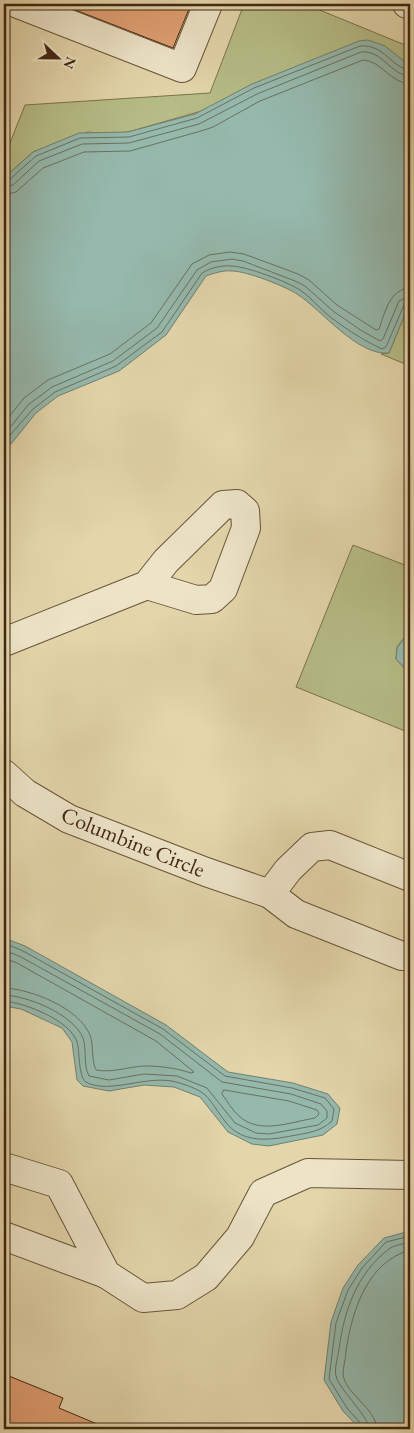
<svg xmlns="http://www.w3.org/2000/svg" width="414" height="1433" font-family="'EB Garamond',serif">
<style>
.green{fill:#b6bd87;stroke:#7c724c}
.water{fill:#95b9ad;stroke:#737f6f}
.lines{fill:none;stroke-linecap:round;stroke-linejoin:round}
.shore{stroke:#6b7060;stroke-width:1}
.building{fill:#df9f72;stroke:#412712}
.minor-casing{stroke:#6a5338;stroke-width:30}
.minor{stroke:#ede4c8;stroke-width:28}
.labels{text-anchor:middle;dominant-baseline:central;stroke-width:4;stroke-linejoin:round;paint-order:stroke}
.street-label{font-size:22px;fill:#412712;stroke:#ede4c8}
</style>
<rect width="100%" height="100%" fill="#e3d6ab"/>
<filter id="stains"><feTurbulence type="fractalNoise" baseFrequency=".004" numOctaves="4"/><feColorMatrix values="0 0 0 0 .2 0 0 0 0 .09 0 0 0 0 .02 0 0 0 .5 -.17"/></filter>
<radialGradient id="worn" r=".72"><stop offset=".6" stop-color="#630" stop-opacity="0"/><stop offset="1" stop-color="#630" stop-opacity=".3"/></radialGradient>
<g class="green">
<polygon points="244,4 305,4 410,47 410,66 406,64 205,110 128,132 108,134 88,132 33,152 4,178 4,158 25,105 210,93"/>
<polygon points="410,302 410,366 381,354 389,353"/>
<polygon points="353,545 410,567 410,630 397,647 396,659 410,674 410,733 296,687"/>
</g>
<g class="water">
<path d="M368,40l17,6 25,20v236l-21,51c-32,3 -67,-43 -92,-59 -12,-8 -51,-23 -65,-23 -8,-1 -18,2 -26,5l-40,59 -47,36 -61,25 -22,17 -25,31 -7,3v-269l29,-26 46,-19 49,-1 67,-18 57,-30 107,-43z"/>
<polygon points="410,630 410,674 396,659 397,648"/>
<polygon points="4,938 25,946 166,1025 228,1072 293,1083 328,1094 340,1108 337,1124 323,1135 269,1146 252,1144 228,1132 200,1097 174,1087 144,1085 109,1091 83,1086 77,1080 72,1042 62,1028 21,1009 4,1006"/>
<polygon points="410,1231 410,1429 360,1429 343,1411 324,1380 331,1322 343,1288 358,1265 384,1238"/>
</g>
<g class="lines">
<g class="shore">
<path d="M4,181l5,-1 27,-24 44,-18 49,-1 68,-19 57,-30 106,-42c25,-2 31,22 50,24"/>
<path d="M4,187l9,-2 26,-24 43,-17 47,-1 70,-19 58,-30 104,-42c22,-2 29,23 49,24"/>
<path d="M4,195l12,-3 27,-24 41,-16 46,-1 71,-20 12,-4 47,-26 103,-41c19,1 27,23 47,24"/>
<path d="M4,423l20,-25 24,-18 62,-26 41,-31 41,-59 17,-9 21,-3 14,2 54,20 11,6 28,25 39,25 3,-1c6,-16 10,-40 31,-41"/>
<polyline points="4,435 28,405 52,387 113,361 157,328 197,270 211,262 232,259 243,261 295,281 305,286 333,311 362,331 380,341 383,339 399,301 410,296"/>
<path d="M4,442l29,-33 22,-17 61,-26 46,-34 40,-59c8,-5 20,-8 29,-7 15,0 57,16 69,24 11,7 19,18 29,26 17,13 34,24 53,33l4,-2 18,-42 6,-3"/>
<path d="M4,943l19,8 140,78 62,47 67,12 33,10 9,11 -2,12c-12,11 -25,12 -41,15 -21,4 -44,7 -61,-9 -10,-10 -16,-24 -26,-33 -6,-5 -20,-10 -28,-12 -28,-8 -67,13 -90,0 -8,-5 -6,-32 -9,-40 -7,-22 -52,-39 -73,-41"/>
<path d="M4,950l17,7 139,77 62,48 69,12 30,10 6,7v7l-9,7 -49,9 -13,-1 -21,-10 -28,-35 -30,-12 -33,-2 -35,6 -20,-4c-6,-11 -2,-26 -6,-38 -10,-24 -55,-42 -79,-43"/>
<path d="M4,958l13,5 139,78 38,31 -3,1c-15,-5 -31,-7 -47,-7 -17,1 -31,7 -48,4 -5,-10 -2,-24 -6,-35 -11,-27 -59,-46 -86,-47"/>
<path d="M224,1090l65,11 28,9 2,4 -4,4c-24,4 -56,17 -76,-2 -7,-6 -12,-15 -17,-22z"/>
<polyline points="363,1429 362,1425 347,1408 329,1379 336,1323 348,1290 362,1268 386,1242 410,1236"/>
<path d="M369,1429c0,-12 -26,-36 -32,-50 -4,-8 1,-22 2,-30 5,-38 18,-76 50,-100 5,-4 15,-5 21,-7"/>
<path d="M377,1429c-1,-21 -32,-35 -34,-55 0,-7 3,-16 3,-23 6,-40 21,-89 64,-101"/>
</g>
</g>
<g class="building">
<polygon points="60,4 191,4 173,48"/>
<polygon points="4,1374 63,1398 59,1408 109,1429 4,1429"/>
</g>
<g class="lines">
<g class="minor-casing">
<g id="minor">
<polyline points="18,4 182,68 208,4"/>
<polyline points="407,4 410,5"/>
<polyline points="4,642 147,585 166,561 223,505 237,504 245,511 246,528 223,589 212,599 196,600 147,585"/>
<polyline points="4,774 25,793 69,819 206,872 270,894 296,914 402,956 410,956"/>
<polyline points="270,894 288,870 312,847 330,845 410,877"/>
<polyline points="4,1167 59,1184 106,1274 143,1298 177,1295 206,1277 240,1237 263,1193 308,1173 410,1175"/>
<polyline points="4,1236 106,1274"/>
</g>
</g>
<use href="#minor" class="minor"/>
</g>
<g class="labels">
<g class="street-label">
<text transform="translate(133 842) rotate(22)">Columbine Circle</text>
</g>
</g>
<rect width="414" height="1433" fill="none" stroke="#e3d6ab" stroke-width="20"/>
<rect x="5" y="5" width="404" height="1423" fill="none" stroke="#412712" stroke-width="2.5"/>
<rect x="10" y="10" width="394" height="1413" fill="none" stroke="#412712"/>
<g transform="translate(58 58) rotate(112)" stroke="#ede4c8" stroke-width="4" paint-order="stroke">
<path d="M0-4L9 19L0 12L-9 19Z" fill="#412712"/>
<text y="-8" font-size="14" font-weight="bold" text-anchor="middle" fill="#412712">N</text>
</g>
<rect width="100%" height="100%" filter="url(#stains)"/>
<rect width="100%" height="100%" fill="url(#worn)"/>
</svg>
